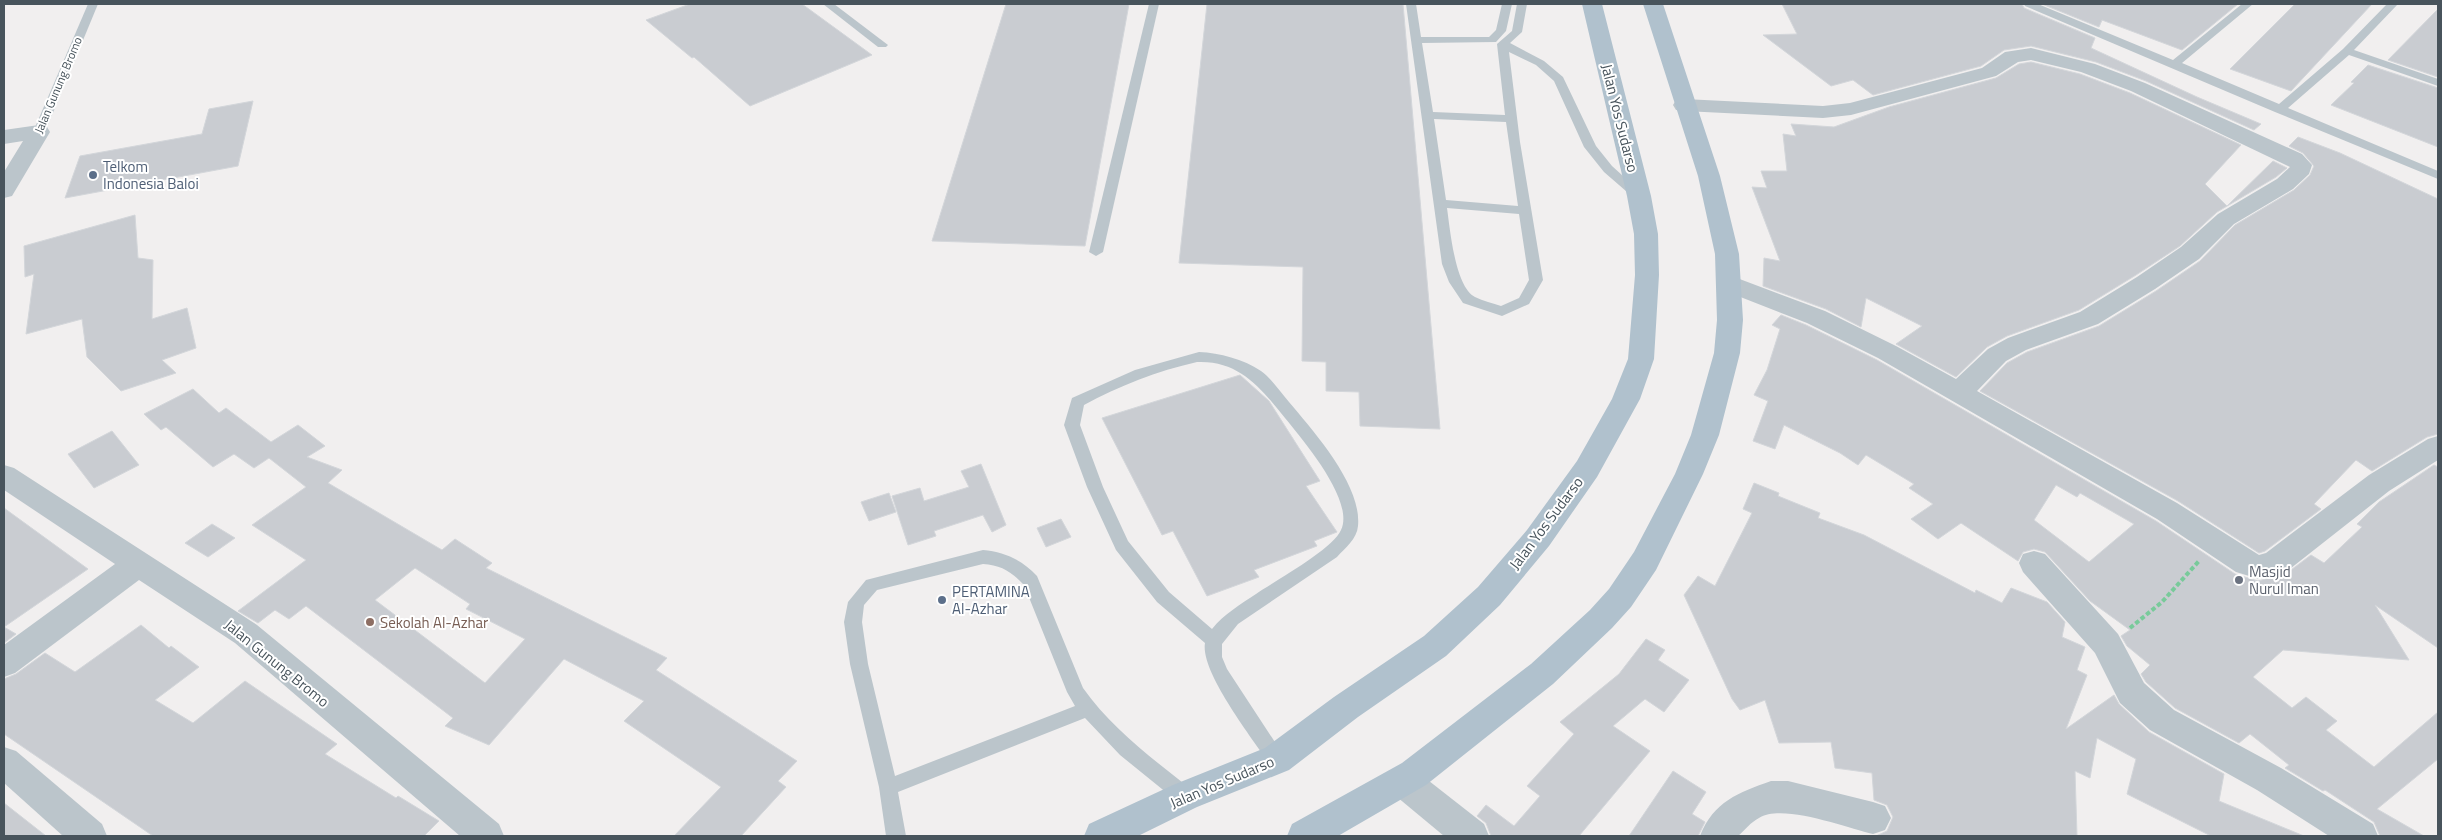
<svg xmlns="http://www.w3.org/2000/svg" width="2442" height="840" font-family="'Titillium Web',sans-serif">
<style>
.building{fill:#c9ccd1;stroke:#d3d6da;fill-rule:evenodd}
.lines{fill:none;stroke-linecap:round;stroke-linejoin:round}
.path{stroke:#78ca9a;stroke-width:4;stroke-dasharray:4.5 2.5;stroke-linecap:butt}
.service{fill:#bbc5cb;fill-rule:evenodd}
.minor{fill:#bbc5cb;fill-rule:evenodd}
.primary{fill:#b0c1cd;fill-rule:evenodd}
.service-dot{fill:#5c6f8a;stroke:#fff;stroke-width:2}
.worship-dot{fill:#6b7280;stroke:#fff;stroke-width:2}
.education-dot{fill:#8d6e63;stroke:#fff;stroke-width:2}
.labels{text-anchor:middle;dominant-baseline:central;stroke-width:4;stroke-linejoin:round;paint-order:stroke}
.far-street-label{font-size:12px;fill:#48545c;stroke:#fff}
.street-label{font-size:15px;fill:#48545c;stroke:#fff}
.service-label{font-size:15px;fill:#4e5e75;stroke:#fff;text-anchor:start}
.worship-label{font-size:15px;fill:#5b616d;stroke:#fff;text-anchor:start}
.education-label{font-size:15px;fill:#785e54;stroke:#fff;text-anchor:start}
</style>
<rect width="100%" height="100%" fill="#f1efef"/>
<g class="building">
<polygon points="690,4 802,4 872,55 750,106 694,57 692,58 646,20"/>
<polygon points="1006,4 1129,4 1085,246 932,241"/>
<polygon points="1207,4 1403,4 1440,429 1360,426 1359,392 1326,391 1326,362 1302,361 1303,267 1179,263"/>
<polygon points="1782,4 2022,4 2024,8 2095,38 2091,48 2197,97 2261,124 2254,130 2146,81 2096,62 2031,46 2004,50 1981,66 1873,95 1853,80 1831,86 1763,35 1797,34"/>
<polygon points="2042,4 2238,4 2182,50 2102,20 2099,27"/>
<polygon points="2295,4 2372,4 2291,91 2230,69"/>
<polygon points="2438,9 2438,77 2388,60"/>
<polygon points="2031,62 2080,74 2130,93 2241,145 2205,184 2227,206 2273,161 2287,168 2276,177 2217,212 2180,246 2136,275 2079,310 2007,336 1987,347 1956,377 1896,344 1922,326 1866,298 1861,327 1826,309 1763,286 1764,258 1780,261 1752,187 1767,188 1761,171 1787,171 1783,134 1796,136 1791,124 1834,127 1889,107 1996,78 2019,64"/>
<polygon points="2368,65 2438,88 2438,147 2331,105 2354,83 2351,82"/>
<polygon points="253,101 238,166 65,198 80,156 202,134 209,109"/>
<polygon points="2298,137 2340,153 2438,199 2438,434 2427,437 2372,471 2356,460 2314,504 2321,509 2265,551 2259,553 2178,501 1980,391 2007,363 2027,352 2099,326 2156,291 2200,261 2235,225 2294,190 2310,175 2314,166 2303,153 2289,146"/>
<polygon points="135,215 138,258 153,260 152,319 187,308 196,348 162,360 176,373 121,391 87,357 82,319 26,334 34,274 25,277 24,246"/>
<path d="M1781,315l25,10 71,35 279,161 79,53 23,7 29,-8 24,-18 13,8 38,-36 -5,-3 22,-22 55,-37 4,2v181l-63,-43 34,55 -126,-10 -30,27 39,31 14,-11 31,24 -11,9 48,37 64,-55v47l-61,50 47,27h-44l-6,-14 -49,-32 -2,1 -38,-23 4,-3 -39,-31 -11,9 -64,-35 -29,-26 -5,-8 9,-9 -23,-19 -6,-10 9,-6 -40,-29 -45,-49 -11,-3 -11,3 -5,9 -57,-38 -23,16 -27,-20 22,-15 -24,-16 5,-4 -48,-29 -8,10 -18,-12 -56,-28 -9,24 -22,-8 15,-40 -14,-6 13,-25 13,-41 -8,-4zM2056,485l21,12 3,-4 54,31 -45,38 -55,-42z"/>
<polygon points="1240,375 1269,401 1320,481 1306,486 1337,532 1314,541 1317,546 1254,570 1259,577 1207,596 1173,531 1162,535 1102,418"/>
<path d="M193,389l26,24 7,-5 45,34 27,-17 27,21 -18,11 35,13 -14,13 114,67 13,-11 37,24 -6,5 181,90 -11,12 141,91 -19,20 8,6 -45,49h-67l47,-49 -97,-66 20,-20 -80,-42 -75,86 -44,-19 8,-8 -147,-112 -17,13 -14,-9 -17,13 -20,-12 68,-51 -54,-35 54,-38 -37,-29 -15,10 -20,-14 -21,13 -47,-40 -5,3 -17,-16zM415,568l55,36 -4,5 59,30 -40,44 -110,-83z"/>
<polygon points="112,431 139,465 94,488 68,454"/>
<polygon points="981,464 1006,525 992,532 983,515 934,531 936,536 908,545 892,496 920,488 924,501 969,487 961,471"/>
<polygon points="1754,483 1779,493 1778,496 1820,513 1818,518 1864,535 1975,593 1976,590 2002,603 2011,588 2047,602 2065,622 2062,637 2085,647 2077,670 2087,675 2066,729 2114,695 2119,704 2149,732 2224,774 2219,801 2304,836 2211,836 2127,794 2136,759 2097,738 2090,778 2075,771 2077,836 1876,836 1887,831 1893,817 1887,805 1874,800 1872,773 1835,768 1831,742 1779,743 1765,700 1740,710 1732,699 1684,595 1698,576 1715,586 1752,513 1743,509"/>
<polygon points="889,493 896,512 869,521 861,502"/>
<polygon points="4,508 88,569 4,627 16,634 4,643"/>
<polygon points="1061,519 1071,537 1046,547 1037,528"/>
<polygon points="212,524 235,538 208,557 185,543"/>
<polygon points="141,625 169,648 171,646 199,667 155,700 193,723 245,681 337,744 325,754 396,798 398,796 439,821 424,836 153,836 4,734 4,679 16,674 45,653 75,672"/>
<polygon points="1646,639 1665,650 1658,660 1689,680 1664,712 1645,699 1613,726 1650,751 1579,836 1491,836 1486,823 1477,816 1486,805 1514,826 1540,796 1527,786 1574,734 1560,722 1619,674"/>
<polygon points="1673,771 1706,792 1692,814 1705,822 1698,836 1629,836"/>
<polygon points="4,803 46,836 4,836"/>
</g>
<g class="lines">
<polyline class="path" points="2130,628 2162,602 2199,561"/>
<g class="service">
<polygon points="88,4 98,4 45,132 39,136 35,135 33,132"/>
<polygon points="823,4 834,4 888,45 886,47 878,47"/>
<polygon points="1149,4 1159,4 1103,252 1096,256 1089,252"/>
<path d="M1406,4h10l5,33h68l7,-7 6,-26h10l-6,27 -10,11 -74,1 11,69 72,3 -8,-71 15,-13 5,-27h10l-5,28 -12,11 34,18 19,16 33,69 16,20 32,29 -6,4 -4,-1 -30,-26 -20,-25 -30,-66 -18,-16 -27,-13 11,90 23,138 -14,24 -27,12 -39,-13 -14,-21 -7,-18zM1434,119l72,3 12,84 -72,-6zM1447,208l72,6 10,66 -10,18 -18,8c-8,-3 -18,-5 -26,-9 -20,-10 -25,-68 -28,-89z"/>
<polygon points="2024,4 2038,4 2173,60 2242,4 2253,4 2182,63 2279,104 2343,49 2387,4 2398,4 2354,50 2438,79 2438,86 2349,55 2288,108 2438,171 2438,179 2275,112 2025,6"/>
<path d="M1199,352c21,1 44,7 62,19 11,8 19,21 28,31 25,30 73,83 69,124 -1,13 -13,22 -21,31l-99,67 -16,20v13l5,12 59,90 -2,6 -7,2 -7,-2c-17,-26 -70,-93 -65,-122l-48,-41 -41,-52 -29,-63 -23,-62 8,-27 63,-28zM1197,362c42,-2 64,26 88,56 18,22 70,83 56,112 -8,19 -66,51 -85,64 -15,10 -32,20 -44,35l-43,-37 -41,-51 -25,-54 -23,-62 4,-20c35,-19 73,-34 113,-43z"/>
<path d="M983,550c22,2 39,10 54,26l46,112c29,41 70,71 109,102l2,6 -2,6 -7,3 -7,-3 -58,-47 -35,-37 -187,74 8,44h-20l-7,-49 -29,-123 -6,-42 4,-20 18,-22zM983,564c18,1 29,8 41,21l43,107 8,14 -180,70 -27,-112 -6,-42 2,-17 13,-15z"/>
</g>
<g class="minor">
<polygon points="2031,48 2095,64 2145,83 2302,154 2312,165 2309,174 2293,189 2234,224 2199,259 2155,289 2098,324 2026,350 2006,361 1977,391 2177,503 2259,555 2266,553 2369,475 2428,439 2438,436 2438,460 2389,491 2286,572 2259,579 2236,572 2157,519 1878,358 1807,323 1720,289 1717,283 1720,277 1729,275 1825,311 1896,346 1956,379 1988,349 2008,338 2080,312 2137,277 2181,247 2218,214 2277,179 2290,167 2131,91 2081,72 2031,60 2018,62 1996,76 1851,115 1823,118 1684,111 1676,110 1673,105 1676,100 1684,99 1823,106 1850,103 1982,68 2005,52"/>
<polygon points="39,125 47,127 50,132 12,196 4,198 4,172 23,141 4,144 4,130"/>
<polygon points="4,465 14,468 257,625 499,824 504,836 460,836 235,643 139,580 15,673 4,677 4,645 115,564 4,490"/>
<polygon points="2034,551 2045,554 2118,634 2144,683 2174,710 2281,768 2373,824 2378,836 2329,836 2257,790 2150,730 2120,703 2095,653 2023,572 2019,563 2023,554"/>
<polygon points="4,747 16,751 102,824 107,836 63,836 4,783"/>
<polygon points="1403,765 1415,770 1484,824 1489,836 1444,836 1391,792 1386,781 1391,770"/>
<path d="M1771,781h17l85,21 12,4 6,12 -6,12 -12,4c-27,-6 -90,-31 -114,-16 -8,4 -14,12 -21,18h-38c14,-35 38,-43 71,-55z"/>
</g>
<g class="primary">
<polygon points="1582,4 1602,4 1651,196 1658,234 1659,275 1654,359 1640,399 1597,477 1549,546 1500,605 1446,656 1358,717 1289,770 1197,807 1138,836 1084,836 1089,824 1173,785 1265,748 1334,697 1424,636 1478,587 1527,530 1577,461 1612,399 1628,359 1635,275 1634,234 1627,196"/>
<polygon points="1643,4 1663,4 1720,176 1739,254 1743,320 1740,353 1719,435 1703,474 1656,570 1631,607 1612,628 1553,684 1426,785 1338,836 1287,836 1292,824 1402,763 1531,664 1590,610 1609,589 1634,552 1675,474 1691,435 1714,353 1717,320 1715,254 1698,176"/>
</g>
</g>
<g class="service-dot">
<circle cx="93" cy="175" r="5"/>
<circle cx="942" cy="600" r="5"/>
</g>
<circle class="worship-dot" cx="2239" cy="580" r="5"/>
<circle class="education-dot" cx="370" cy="622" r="5"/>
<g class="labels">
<g class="far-street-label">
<text transform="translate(58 85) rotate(-67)">Jalan Gunung Bromo</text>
</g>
<g class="street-label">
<text transform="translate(1620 118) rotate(76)">Jalan Yos Sudarso</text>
<text transform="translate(1546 523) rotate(-53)">Jalan Yos Sudarso</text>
<text transform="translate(277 663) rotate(39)">Jalan Gunung Bromo</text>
<text transform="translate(1222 782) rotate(-23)">Jalan Yos Sudarso</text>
</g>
<g class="service-label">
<text x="103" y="166">Telkom<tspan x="103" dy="17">Indonesia Baloi</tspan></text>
<text x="952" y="591">PERTAMINA<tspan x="952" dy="17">Al-Azhar</tspan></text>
</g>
<g class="worship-label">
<text x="2249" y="571">Masjid<tspan x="2249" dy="17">Nurul Iman</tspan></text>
</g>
<g class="education-label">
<text x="380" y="622">Sekolah Al-Azhar</text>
</g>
</g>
<rect width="2442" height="840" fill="none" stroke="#48545c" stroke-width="10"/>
</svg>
